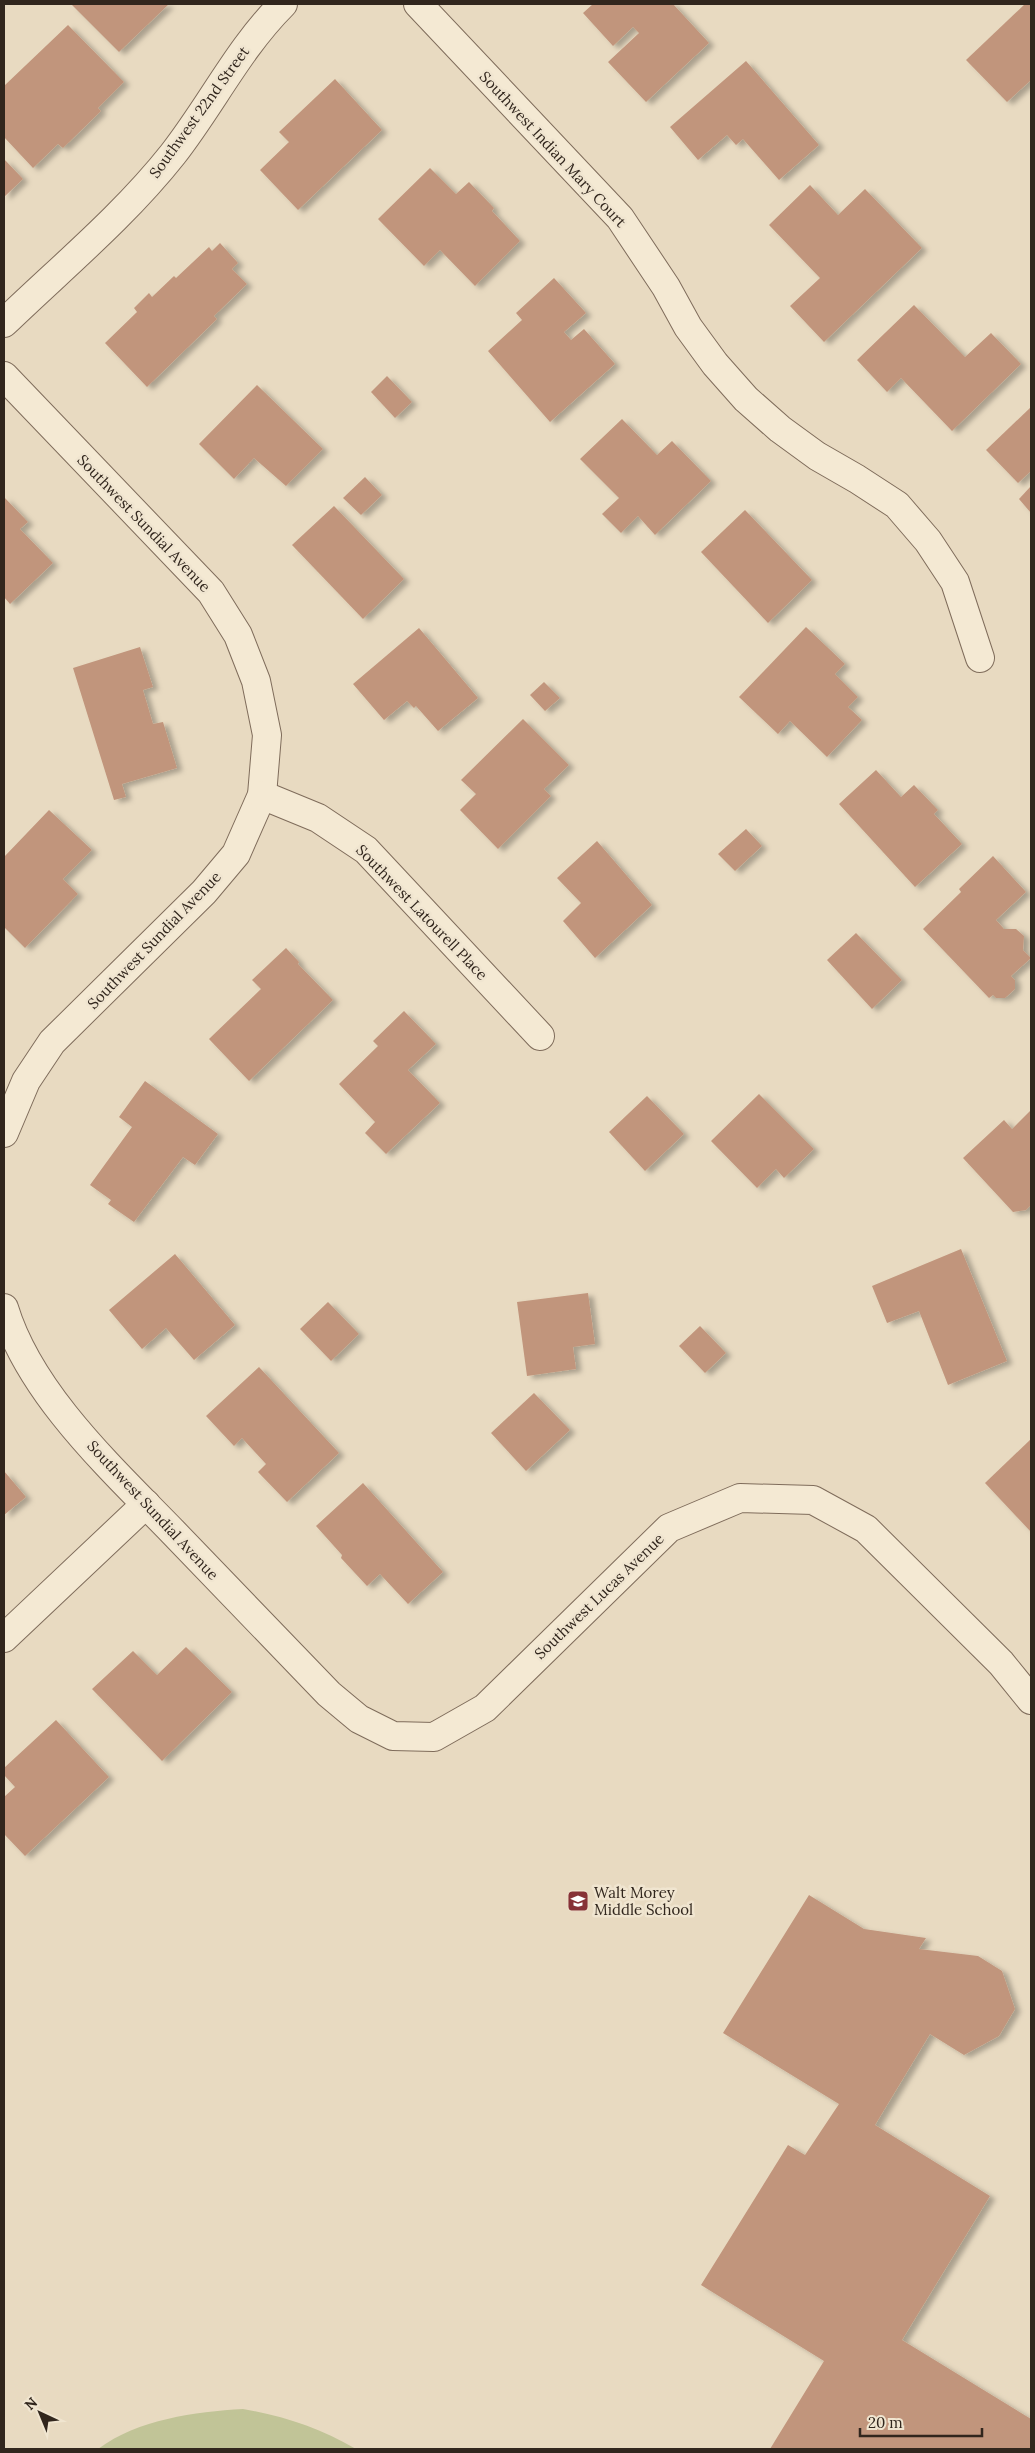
<svg xmlns="http://www.w3.org/2000/svg" width="1035" height="2453" font-family="Lora,serif">
<style>
.green{fill:#c1c497}
.building{fill:#c1957c;filter:url(#shadow)}
.lines{fill:none;stroke-linecap:round;stroke-linejoin:round}
.minor-casing{stroke:#7f6c5b;stroke-width:30}
.minor{stroke:#f4e9d3;stroke-width:28}
.labels{text-anchor:middle;dominant-baseline:central;stroke-width:5;stroke-linejoin:round;paint-order:stroke}
.street-label{font-size:15px;fill:#31261d;stroke:#f0e5d0}
.poi-label{font-size:15px;fill:#31261d;stroke:#f0e5d0;text-anchor:start}
</style>
<defs>
<filter id="shadow"><feDropShadow dx="5.5" dy="3" stdDeviation="2.5" flood-color="#0004"/></filter>
</defs>
<rect width="100%" height="100%" fill="#e8dac1"/>
<path class="green" d="M243,2409c41,7 77,19 113,40h-258c40,-30 97,-37 145,-40z"/>
<g class="building">
<polygon points="73,4 169,4 119,52 72,5"/>
<polygon points="593,4 673,4 709,43 646,102 608,62 639,33 633,27 613,46 583,13"/>
<polygon points="1025,4 1031,4 1031,80 1007,102 966,60"/>
<polygon points="68,25 124,82 98,108 101,111 63,148 58,144 33,168 4,137 4,86"/>
<polygon points="746,61 819,145 779,180 743,139 736,145 727,135 698,160 670,127"/>
<polygon points="335,79 382,130 298,210 260,170 289,142 279,132"/>
<polygon points="4,159 23,179 4,197"/>
<polygon points="430,168 456,194 469,182 494,208 492,211 520,241 475,286 440,250 424,266 378,219"/>
<polygon points="810,185 838,215 865,189 922,248 824,342 790,306 820,278 769,225"/>
<polygon points="220,243 238,263 232,269 247,284 214,316 217,319 147,387 105,343 137,312 134,308 149,293 152,297 174,276 176,278 209,247 212,251"/>
<polygon points="554,278 586,313 564,332 571,340 584,329 615,364 550,422 488,351 522,320 516,313"/>
<polygon points="914,305 965,357 991,333 1021,364 952,431 901,378 887,392 857,360"/>
<polygon points="387,376 412,402 395,418 371,392"/>
<polygon points="257,385 323,449 286,486 254,458 234,479 199,444"/>
<polygon points="1031,407 1031,471 1018,483 986,450"/>
<polygon points="622,419 657,455 672,441 711,481 655,535 638,516 621,533 602,514 619,498 580,459"/>
<polygon points="365,477 382,495 361,515 343,498"/>
<polygon points="1031,486 1031,513 1019,499"/>
<polygon points="4,497 28,522 20,529 53,563 10,604 4,597"/>
<polygon points="334,506 404,579 363,619 292,545"/>
<polygon points="745,510 812,580 768,623 701,552"/>
<polygon points="806,627 845,664 835,674 858,697 848,707 862,720 827,757 790,721 778,734 739,697"/>
<polygon points="419,628 478,698 438,731 416,706 414,708 407,701 384,720 353,684"/>
<polygon points="140,647 153,687 143,690 153,724 163,722 177,768 122,784 126,797 114,800 73,668"/>
<polygon points="544,682 560,698 545,711 530,695"/>
<polygon points="523,719 569,765 544,789 551,796 498,849 460,810 476,794 461,780"/>
<polygon points="876,770 901,797 914,785 938,810 934,814 962,844 915,887 839,804"/>
<polygon points="49,810 92,850 63,879 78,894 25,948 4,927 4,857"/>
<polygon points="746,829 762,846 735,871 718,854"/>
<polygon points="597,841 652,905 595,958 563,921 581,903 557,878"/>
<polygon points="993,856 1026,892 996,920 1004,929 1016,929 1024,936 1023,950 1031,958 1011,976 1015,980 1015,989 1005,998 996,998 993,995 989,998 923,929 961,892 959,889"/>
<polygon points="856,933 902,980 872,1009 827,960"/>
<polygon points="286,948 299,962 298,964 333,1000 249,1081 209,1039 261,989 252,980"/>
<polygon points="404,1011 436,1044 408,1070 440,1103 386,1154 365,1133 375,1122 339,1084 378,1046 373,1041"/>
<polygon points="145,1081 218,1134 195,1165 183,1157 134,1222 108,1204 111,1200 90,1185 132,1127 119,1117"/>
<polygon points="759,1094 814,1149 784,1178 776,1169 757,1188 711,1141"/>
<polygon points="647,1096 684,1134 645,1171 609,1132"/>
<polygon points="1031,1110 1031,1205 1026,1210 1013,1212 963,1158 1004,1120 1012,1129"/>
<polygon points="961,1249 1007,1361 948,1385 919,1311 887,1323 872,1286"/>
<polygon points="175,1254 235,1325 194,1360 166,1328 142,1349 109,1310"/>
<polygon points="588,1293 595,1344 573,1347 576,1369 527,1376 517,1302"/>
<polygon points="328,1302 359,1334 331,1361 300,1329"/>
<polygon points="700,1326 726,1353 705,1373 679,1346"/>
<polygon points="259,1367 339,1453 287,1502 258,1472 266,1464 242,1438 234,1446 206,1416"/>
<polygon points="534,1393 570,1430 526,1471 491,1433"/>
<polygon points="1031,1439 1031,1532 985,1483"/>
<polygon points="4,1471 26,1497 4,1515"/>
<polygon points="363,1483 443,1572 408,1604 380,1574 367,1586 341,1558 342,1555 316,1526"/>
<polygon points="186,1647 232,1692 162,1761 92,1689 133,1651 157,1675"/>
<polygon points="56,1720 109,1777 25,1856 4,1834 4,1797 15,1787 4,1775 4,1768"/>
<polygon points="809,1895 864,1929 926,1938 919,1949 978,1956 1002,1971 1015,2009 999,2036 964,2055 930,2034 875,2125 990,2196 902,2340 1031,2419 1031,2449 770,2449 824,2361 701,2285 788,2145 805,2155 839,2104 723,2033"/>
</g>
<g class="lines">
<g class="minor-casing">
<g id="minor">
<polyline points="418,4 620,218 666,287 688,327 715,364 746,399 780,429 817,456 857,479 897,505 928,541 955,582 980,658"/>
<path d="M4,323c57,-55 120,-107 169,-169 39,-50 65,-105 110,-150"/>
<polyline points="4,376 211,592 238,635 256,681 267,735 262,795 236,854 204,892 52,1042 26,1081 4,1133"/>
<polyline points="262,795 318,818 366,850 540,1036"/>
<path d="M4,1308c26,86 108,161 169,224 52,54 104,108 156,162l30,25 34,17 41,1 51,-29 184,-180 71,-30 73,2 53,29 135,134 30,37"/>
<polyline points="4,1638 146,1504"/>
</g>
</g>
<use href="#minor" class="minor"/>
</g>
<defs>
<g id="school-square" transform="scale(1.125)"><rect x="-9" y="-9" width="18" height="18" rx="4" fill="#873237" stroke="#f0e5d0"/><path d="M0-5L7-2L0 1L-7-2ZM-4 1L0 2.5L4 1V4Q0 6-4 4Z" fill="#fff"/></g>
</defs>
<g fill-rule="evenodd">
<use href="#school-square" x="578" y="1901"/>
</g>
<g class="labels">
<g class="street-label">
<text transform="translate(199 112) rotate(-54)">Southwest 22nd Street</text>
<text transform="translate(553 149) rotate(47)">Southwest Indian Mary Court</text>
<text transform="translate(144 523) rotate(46)">Southwest Sundial Avenue</text>
<text transform="translate(422 912) rotate(46)">Southwest Latourell Place</text>
<text transform="translate(154 940) rotate(-46)">Southwest Sundial Avenue</text>
<text transform="translate(153 1510) rotate(47)">Southwest Sundial Avenue</text>
<text transform="translate(599 1596) rotate(-44)">Southwest Lucas Avenue</text>
</g>
<g class="poi-label">
<text x="594" y="1892">Walt Morey<tspan x="594" dy="17">Middle School</tspan></text>
</g>
</g>
<rect width="1035" height="2453" fill="none" stroke="#31261d" stroke-width="10"/>
<g transform="translate(40 2413) rotate(316)" stroke="#f0e5d0" stroke-width="4" paint-order="stroke">
<path d="M0-4L9 19L0 12L-9 19Z" fill="#31261d"/>
<text y="-8" font-size="14" font-weight="bold" text-anchor="middle" fill="#31261d">N</text>
</g>
<path d="M860 2428v8h122v-8" fill="none" stroke="#31261d" stroke-width="2.5"/>
<text x="868" y="2428" font-size="15" fill="#31261d" stroke="#f0e5d0" stroke-width="4" paint-order="stroke">20 m</text>
</svg>
